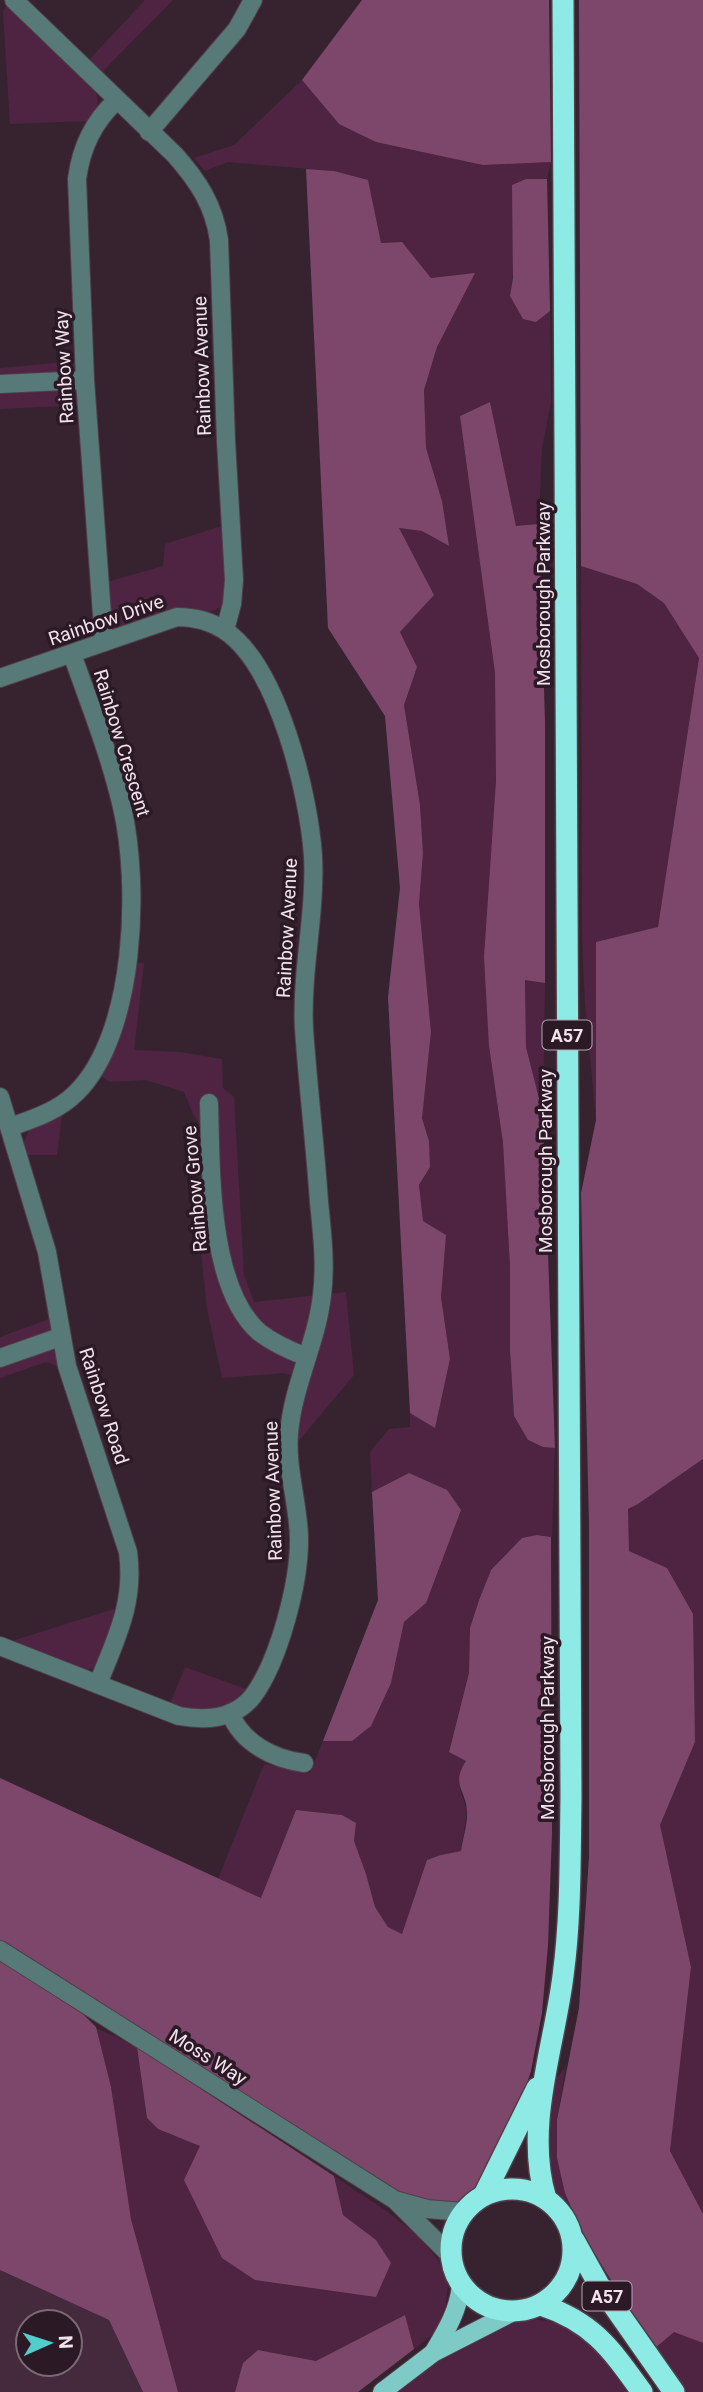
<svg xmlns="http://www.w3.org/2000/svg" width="703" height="2392" font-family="Roboto,sans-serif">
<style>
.built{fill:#442a3c;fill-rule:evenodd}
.green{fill:#4e2442}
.forest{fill:#7d476c}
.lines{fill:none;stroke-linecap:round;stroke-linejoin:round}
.minor-casing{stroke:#513e4a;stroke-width:20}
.major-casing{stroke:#513e4a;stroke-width:20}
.highway-casing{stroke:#513e4a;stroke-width:24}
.minor{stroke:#577a78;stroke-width:18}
.major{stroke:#7ecac6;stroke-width:18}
.highway{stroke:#8deae5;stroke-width:21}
.labels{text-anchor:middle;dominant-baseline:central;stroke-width:7;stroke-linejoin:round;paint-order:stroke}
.shield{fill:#2c1926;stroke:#b6a6b1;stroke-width:2}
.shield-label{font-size:18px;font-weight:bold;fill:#f1e3ec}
.street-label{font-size:19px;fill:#f1e3ec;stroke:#2c1926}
</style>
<rect width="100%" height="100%" fill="#372330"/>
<path class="built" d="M0,2270l109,50 34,72h-143zM28,2322h42v42h-42z"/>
<g class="green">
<polygon points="145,0 173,0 102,72 88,61"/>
<path d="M9,3l83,82c8,14 7,23 -2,36l-80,3 -7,-113z"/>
<polygon points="302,80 339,124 483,165 551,162 547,179 526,179 510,296 536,322 550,311 551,402 542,448 539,524 516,527 490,402 460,416 495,673 496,781 489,1046 503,1143 510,1266 510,1350 514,1416 528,1440 543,1447 555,1448 552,1537 537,1535 491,1570 479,1600 470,1628 469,1673 449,1751 466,1761 460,1790 467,1810 461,1851 441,1855 414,1903 402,1934 388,1927 375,1907 366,1874 354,1841 356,1823 342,1815 296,1810 262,1898 218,1879 264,1764 310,1773 323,1741 352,1741 391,1683 404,1622 426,1603 409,1473 372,1492 370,1452 389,1429 410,1427 410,1413 435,1427 450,1359 441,1297 446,1235 423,1221 419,1185 430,1167 429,1141 422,1118 431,1032 419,904 423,853 420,805 404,705 417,667 400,632 434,595 398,528 422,531 448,546 442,501 426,448 424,390 437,347 474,274 431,278 402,242 381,244 334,171 228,162 205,171 194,158 234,145"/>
<polygon points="77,361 82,405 0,409 0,368"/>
<polygon points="225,525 228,589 223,606 205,614 122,629 114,628 109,622 107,582 163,566 165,544"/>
<polygon points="581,566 637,584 665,603 699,658 658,927 596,943 596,1120 585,1004 582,942"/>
<polygon points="133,963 144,963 134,1050 180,1052 222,1059 223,1088 234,1097 244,1275 254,1302 346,1292 354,1375 297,1443 307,1380 284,1373 222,1378 207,1309 201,1252 206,1190 202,1128 193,1114 184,1092 146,1080 110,1082 101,1076 119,1036"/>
<polygon points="525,979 545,983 543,1114 526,1047"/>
<polygon points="62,1114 57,1155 27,1155 23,1143 31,1127"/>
<polygon points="52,1318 54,1352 60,1367 46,1362 0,1378 0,1337"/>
<polygon points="703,1459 703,2214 670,2152 691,1967 660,1825 695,1742 667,1568 629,1551 628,1509 638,1504"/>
<polygon points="120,1607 100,1661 95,1668 85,1670 12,1641"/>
<path d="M185,1667l61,22c-22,27 -45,27 -76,15z"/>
<polygon points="96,2028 137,2047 147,2118 158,2129 201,2146 376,2240 343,2215 334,2176 388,2212 418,2236 438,2260 448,2280 446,2305 436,2332 414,2349 405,2315 316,2361 258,2350 243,2363 235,2392 178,2392 131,2219 111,2087"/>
<polygon points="566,2066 557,2120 565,2193 583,2235 553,2189 546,2167 551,2098 557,2078"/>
<path d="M523,2319c60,0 72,31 105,73h-231c39,-29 79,-61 126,-73z"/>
<polygon points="674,2331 703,2343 703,2392 687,2392 654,2349"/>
</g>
<g class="forest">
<polygon points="362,0 549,0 551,162 483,165 376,142 339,124 302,80"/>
<polygon points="579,0 703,0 703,1459 638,1504 628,1509 629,1551 667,1568 693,1614 695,1742 660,1825 691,1967 670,2151 703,2214 703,2343 674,2332 654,2349 583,2235 565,2193 557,2158 557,2120 579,2008 589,1857 589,1524 581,1193 596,1120 596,942 658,927 699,658 664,603 637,584 581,566"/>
<polygon points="306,169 334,171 368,180 381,243 402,242 431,278 475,273 437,347 424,390 426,448 442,501 449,546 422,531 399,528 434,595 400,632 417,667 404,705 420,805 423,853 419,904 431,1032 422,1118 429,1141 430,1167 419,1185 423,1221 446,1235 441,1297 450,1359 435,1428 410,1413 388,997 400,888 385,716 328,628"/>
<polygon points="526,179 547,179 550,311 536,322 523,319 510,296 513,278 512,185"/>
<polygon points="490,402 516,526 539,524 545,722 545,983 525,980 526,1047 543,1114 555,1448 543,1447 528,1440 514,1416 510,1350 510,1266 503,1143 489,1046 484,957 496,781 495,673 460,416"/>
<polygon points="409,1473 447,1490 461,1510 426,1603 404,1622 391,1683 371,1726 352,1741 323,1741 378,1600 372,1492"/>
<path d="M537,1535l14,2 1,296 -4,112 -6,68 -11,58 -12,36 -39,81 -21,14 -11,1 -25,-1 -30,-12 -288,-184 -105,-62v-166l261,120 35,-88 46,5 14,8 -2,18 12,33 9,33 13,20 14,7 25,-74 14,-5 20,-4c2,-13 7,-28 6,-41 -2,-21 -16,-26 -1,-49l-17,-9 20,-79 1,-45 9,-28 12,-30 31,-32z"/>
<polygon points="0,1960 83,2014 96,2027 111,2087 131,2219 178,2392 143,2392 109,2320 0,2270"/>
<polygon points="137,2047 334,2176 343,2215 376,2240 391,2263 376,2297 255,2280 222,2258 184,2180 200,2146 158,2129 147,2118"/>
<polygon points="405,2315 414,2349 358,2392 235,2392 243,2363 258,2350 316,2361"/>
</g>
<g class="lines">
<g class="minor-casing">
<g id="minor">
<path d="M14,0l161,155c23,26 39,50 44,85l7,201 8,139 -2,24 -7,26"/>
<polyline points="149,132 237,29 253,0"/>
<polyline points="0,384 85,380"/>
<path d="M104,642l-19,-262 -8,-201c4,-31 16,-57 39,-78"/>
<path d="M0,678l177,-61c17,0 33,4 47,13 54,35 85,165 89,226 3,57 -12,115 -9,173 4,57 11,115 15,173 3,30 7,62 3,93 -5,47 -29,90 -33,138 -3,35 9,69 10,104 1,44 -20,124 -46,159 -18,23 -47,25 -74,20l-179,-70"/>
<path d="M0,1097l47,155 20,114 61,186c7,51 -12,86 -30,132"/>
<path d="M209,1103c2,64 -1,184 50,229 14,11 32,19 48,25"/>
<path d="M10,1127c23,-8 48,-16 66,-34 60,-59 64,-209 46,-286 -12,-52 -32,-102 -50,-153"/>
<polyline points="0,1358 60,1337"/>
<path d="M230,1713c12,30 43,46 74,50"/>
<polyline points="0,1950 395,2200 451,2256"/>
<polyline points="398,2201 427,2209 463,2212"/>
</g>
</g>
<g class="major-casing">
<g id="major">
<path d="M433,2353c13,-22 26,-43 28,-69"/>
<polyline points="382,2392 433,2353 513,2312"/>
</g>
</g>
<g class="highway-casing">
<g id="highway">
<circle cx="512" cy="2250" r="61"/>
<polyline points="484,2195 537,2088"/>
<path d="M546,2199c-22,-73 8,-150 17,-223 8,-59 7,-119 8,-178l-8,-1798"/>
<polyline points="574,2240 599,2285 674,2392"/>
<path d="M541,2305c52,17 70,44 101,87"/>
</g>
</g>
<use href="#minor" class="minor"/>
<use href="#major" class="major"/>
<use href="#highway" class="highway"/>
</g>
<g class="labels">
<g class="shield">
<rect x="542.5" y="1020.5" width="49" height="29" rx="5"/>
<rect x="582.5" y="2281.5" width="49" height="29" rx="5"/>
</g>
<g class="shield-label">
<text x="567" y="1035">A57</text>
<text x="607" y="2296">A57</text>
</g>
<g class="street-label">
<text transform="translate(202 366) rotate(-92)">Rainbow Avenue</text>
<text transform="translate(64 367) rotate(-93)">Rainbow Way</text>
<text transform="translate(543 594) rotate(-90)">Mosborough Parkway</text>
<text transform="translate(106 620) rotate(-19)">Rainbow Drive</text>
<text transform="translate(122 743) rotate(73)">Rainbow Crescent</text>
<text transform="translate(287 928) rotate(-87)">Rainbow Avenue</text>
<text transform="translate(545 1161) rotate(-90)">Mosborough Parkway</text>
<text transform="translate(195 1189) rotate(-95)">Rainbow Grove</text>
<text transform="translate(104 1406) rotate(72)">Rainbow Road</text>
<text transform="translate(273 1491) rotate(-92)">Rainbow Avenue</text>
<text transform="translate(547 1728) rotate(-90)">Mosborough Parkway</text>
<text transform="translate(208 2057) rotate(32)">Moss Way</text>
</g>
</g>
<g transform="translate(49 2343) rotate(87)"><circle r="33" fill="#2c1926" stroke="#7b6a75" stroke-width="2"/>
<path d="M0-5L12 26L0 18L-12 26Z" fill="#53cdc9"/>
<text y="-10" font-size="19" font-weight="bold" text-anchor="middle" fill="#f1e3ec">N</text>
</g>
</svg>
